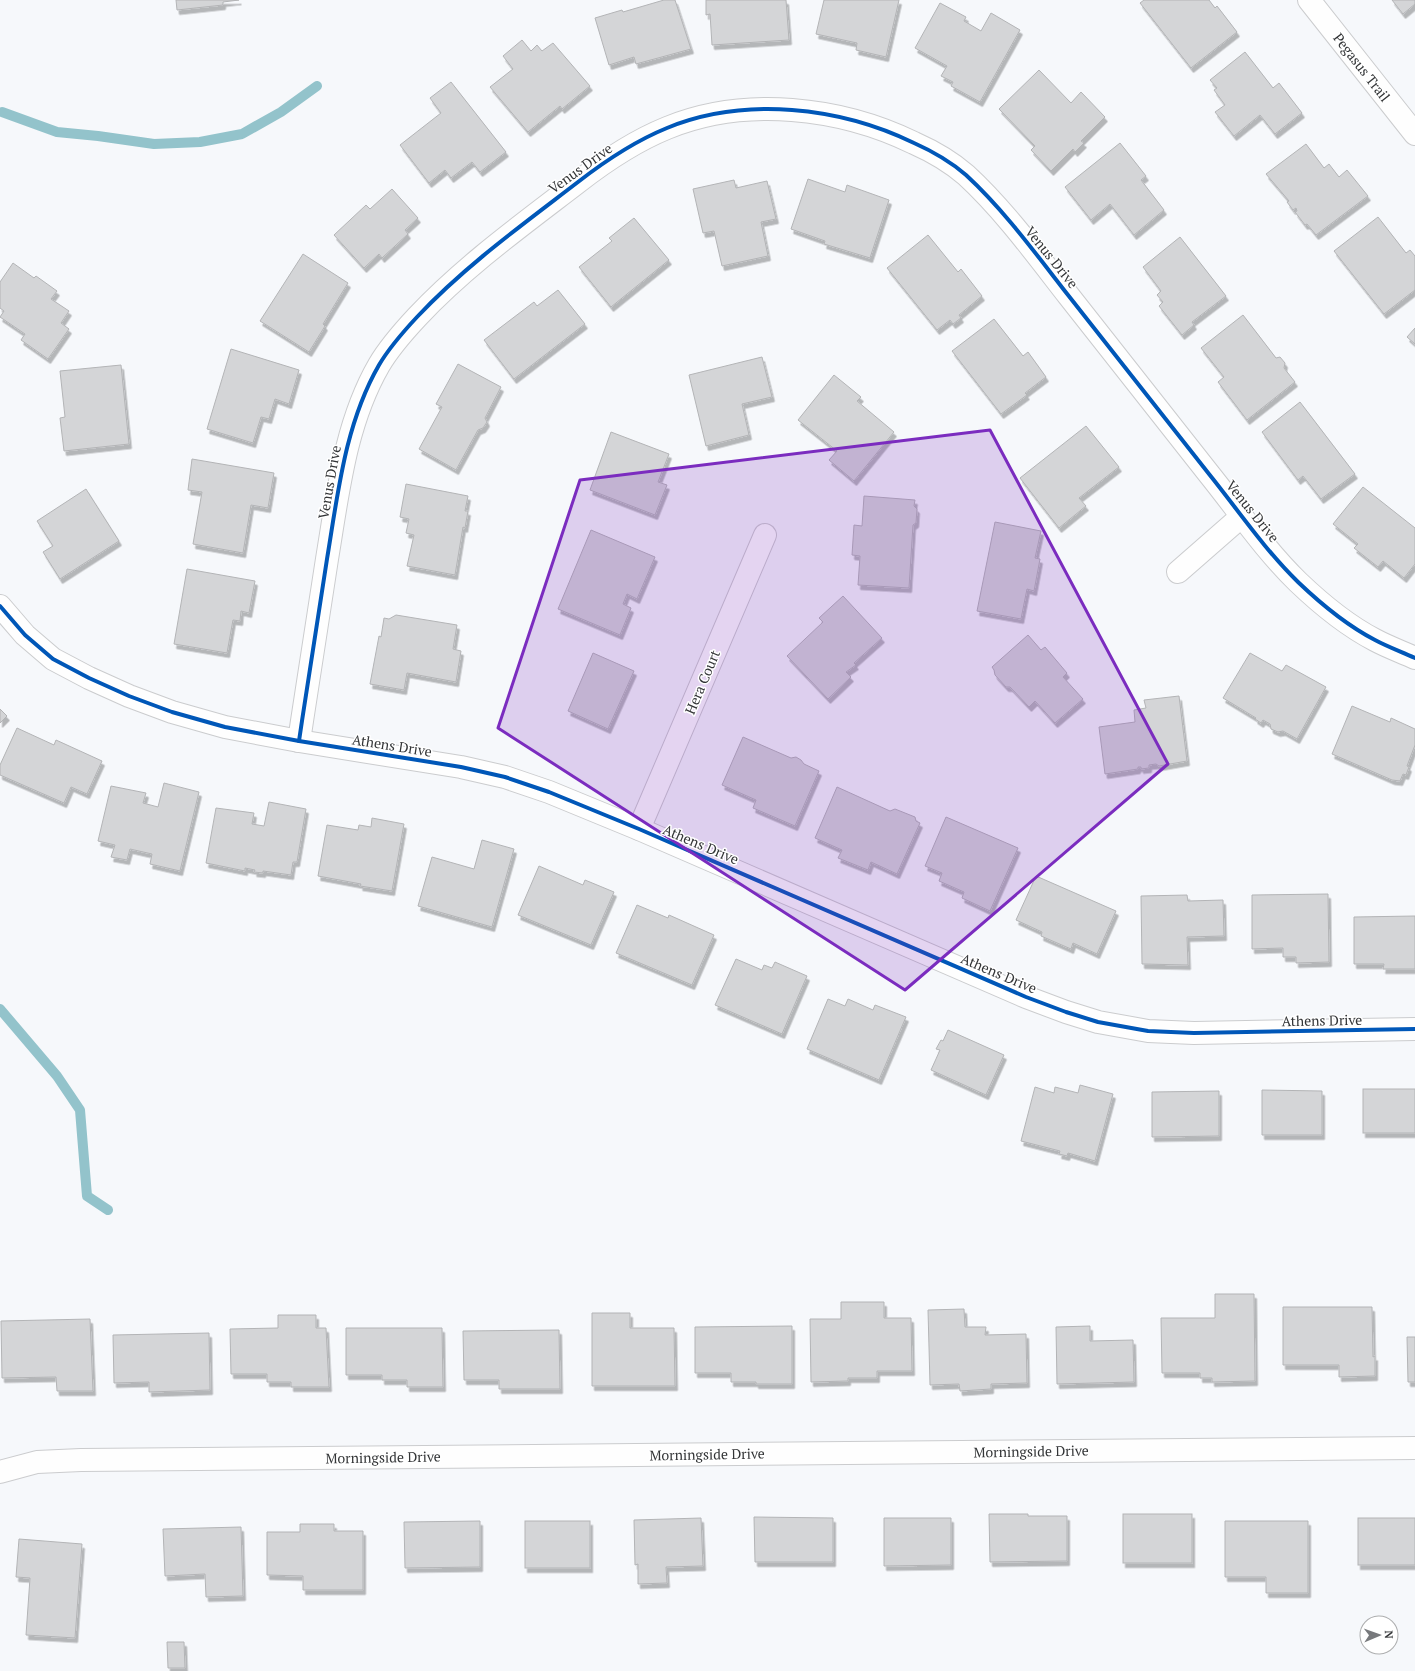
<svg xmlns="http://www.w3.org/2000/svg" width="1415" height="1671" font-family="'PT Serif',serif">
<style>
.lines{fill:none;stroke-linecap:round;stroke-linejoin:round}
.stream{stroke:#93c3cb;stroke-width:10}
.building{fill:#d4d5d7;stroke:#b3b4b6;filter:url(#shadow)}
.street-casing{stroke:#cbccce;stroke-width:24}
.street{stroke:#fefefe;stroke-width:22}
.cycleway-casing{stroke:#fff;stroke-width:6}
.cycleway{stroke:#0057b8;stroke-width:4}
.marked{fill:#7b2cbf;fill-opacity:0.2;stroke:#7b2cbf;stroke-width:3;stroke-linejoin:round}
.labels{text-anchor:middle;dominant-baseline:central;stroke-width:3;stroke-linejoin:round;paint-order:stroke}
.street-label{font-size:14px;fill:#333537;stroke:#fff}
</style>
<defs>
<filter id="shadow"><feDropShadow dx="2.5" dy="4.5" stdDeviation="0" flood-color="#0004"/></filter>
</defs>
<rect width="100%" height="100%" fill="#f6f8fb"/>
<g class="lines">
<g class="stream">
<polyline points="2,112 57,132 98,136 154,144 200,142 242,134 281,112 317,86"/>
<polyline points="0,1009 57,1076 80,1110 87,1196 108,1210"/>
</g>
</g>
<g class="building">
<polygon points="176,0 239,0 223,2 223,5 177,10"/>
<polygon points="664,0 675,0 691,49 636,64 634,57 609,65 595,18 622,10 623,12"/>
<polygon points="706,0 786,0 789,40 712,45 710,14 706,15"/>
<polygon points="824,0 899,0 886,57 856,50 857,43 816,34"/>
<polygon points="1144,0 1209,0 1215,8 1217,6 1237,32 1191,68 1140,3"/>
<polygon points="1392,0 1415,0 1415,4 1403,14"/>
<polygon points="940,3 966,17 964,21 981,31 991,13 1020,30 980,102 951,86 953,82 941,76 947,66 915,48"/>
<polygon points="522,40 531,51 537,45 542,51 553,43 590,86 562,109 560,106 528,132 490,87 513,69 503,56"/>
<polygon points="1245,52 1273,88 1279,83 1302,113 1275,134 1260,115 1234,136 1215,112 1225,105 1214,90 1217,88 1210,80"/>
<polygon points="1039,70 1071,103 1081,92 1105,117 1081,141 1084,143 1075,152 1073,149 1051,171 1031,150 1035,146 999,109"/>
<polygon points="451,82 506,152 480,172 472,162 451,178 445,170 429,183 400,145 441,113 430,98"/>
<polygon points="1120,143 1146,176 1141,180 1164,210 1134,235 1110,204 1091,220 1065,187"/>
<polygon points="1306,144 1324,168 1329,164 1339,177 1347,170 1368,196 1316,235 1307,224 1305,225 1295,212 1297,211 1296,208 1293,210 1287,202 1289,201 1266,174"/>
<polygon points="808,179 845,192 847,185 889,200 870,258 824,244 825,241 791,229"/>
<polygon points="734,180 736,188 767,181 776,219 761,222 768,256 722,266 714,231 703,233 693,189"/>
<polygon points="392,189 418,218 405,230 408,234 382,258 379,254 364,268 334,235 366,205 370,209"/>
<polygon points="1378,217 1406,253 1410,250 1415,256 1415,290 1384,314 1334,251"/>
<polygon points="634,218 669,260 611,307 579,267 612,241 609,238"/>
<polygon points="928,235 958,272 961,269 982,296 959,315 961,318 953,324 950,320 937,330 887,268"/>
<polygon points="1180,237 1226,296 1192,322 1194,325 1182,335 1159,306 1163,302 1157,295 1161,291 1143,267"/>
<polygon points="303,254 348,283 323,324 325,326 309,352 260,321"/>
<polygon points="13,263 34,278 36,276 57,291 51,299 69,311 61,323 69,329 48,359 21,340 25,334 0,317 4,311 0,308 0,282"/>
<polygon points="558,290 585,324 514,379 484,340 534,302 537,306"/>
<polygon points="1243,315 1276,358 1280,357 1285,363 1284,368 1295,382 1247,420 1218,382 1224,377 1201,348"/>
<polygon points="994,319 1023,356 1028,352 1046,377 1025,393 1027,395 1001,414 952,351"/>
<polygon points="1415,328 1415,344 1407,337"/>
<polygon points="231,349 299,370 289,404 275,399 269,419 261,417 253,443 207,429"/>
<polygon points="762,357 772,397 742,404 749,435 706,446 689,375"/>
<polygon points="458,364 501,387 485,418 487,422 483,428 478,430 456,470 419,449 442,407 436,404"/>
<polygon points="121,365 129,444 64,451 60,418 65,417 60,371"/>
<polygon points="834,375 861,397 857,401 894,432 854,481 829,460 837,451 798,420"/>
<polygon points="1300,402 1355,474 1321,499 1303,476 1298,480 1262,432"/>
<polygon points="1086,426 1119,467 1079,498 1086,506 1059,528 1020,478"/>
<polygon points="611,432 669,454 658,482 667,485 655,515 590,490"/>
<polygon points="192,459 274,473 268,508 251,505 243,553 193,544 202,492 188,490"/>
<polygon points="406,484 468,496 465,511 468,511 465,528 463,527 455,575 407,566 414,535 406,533 409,519 400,517"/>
<polygon points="1363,487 1415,528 1415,564 1404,578 1383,561 1378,567 1354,548 1358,544 1333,524"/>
<polygon points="86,489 119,541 60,579 43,552 53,546 37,521"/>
<polygon points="864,496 915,500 914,506 917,509 916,523 913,525 909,588 858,585 860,556 852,555 854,525 862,526"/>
<polygon points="995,522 1041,531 1035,558 1040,559 1034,591 1027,589 1021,619 977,611"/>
<polygon points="591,530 655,557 637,599 627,594 623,604 631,608 620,635 558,609"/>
<polygon points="187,569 255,581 249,613 241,611 240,621 233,620 227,653 174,644"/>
<polygon points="843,596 882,638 854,663 856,665 846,672 851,677 828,699 787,656 823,622 819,618"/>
<polygon points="396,615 457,625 453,649 461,651 456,682 407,673 404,690 370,684 379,636 381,637 384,618 389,619"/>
<polygon points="1028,635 1041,650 1045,647 1067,673 1063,677 1083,699 1055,723 1035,701 1029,707 1010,687 1006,687 995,675 994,670 992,667"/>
<polygon points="593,653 634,671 608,729 568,711"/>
<polygon points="1250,653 1282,671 1286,665 1326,687 1297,739 1283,731 1278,732 1271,729 1270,724 1263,720 1261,723 1255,719 1256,718 1223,698"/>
<polygon points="1179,696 1187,761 1159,766 1156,764 1149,765 1149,768 1141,769 1141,767 1138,767 1138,769 1105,774 1099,727 1135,722 1134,710 1146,708 1144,700"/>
<polygon points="1352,706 1390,722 1391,718 1415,729 1415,745 1407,766 1409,767 1406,775 1403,774 1400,781 1392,780 1332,754"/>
<polygon points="0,709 7,716 0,723"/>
<polygon points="17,728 54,745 56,740 102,761 87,794 71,787 64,803 0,775 0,765"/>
<polygon points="743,737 791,758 796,757 801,760 804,764 819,771 795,826 753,808 756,800 722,785"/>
<polygon points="164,783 199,792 180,871 150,864 152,854 130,849 127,860 111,857 115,845 98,841 111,786 146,793 143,803 158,807"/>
<polygon points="837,787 890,811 895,809 915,817 916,821 920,823 897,874 871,862 868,870 838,858 842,850 815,838"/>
<polygon points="269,802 306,809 297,862 293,862 291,875 263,871 263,873 254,872 255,870 245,868 245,871 206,863 216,808 254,813 252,824 264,826"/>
<polygon points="946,817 1018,848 990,911 962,898 964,892 939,881 942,873 925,866"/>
<polygon points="372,818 404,824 392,891 360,886 361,884 318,876 327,825 358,830 359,825 371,827"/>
<polygon points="482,840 514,849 492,927 418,906 432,857 474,869"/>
<polygon points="539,866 583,885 585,880 614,892 591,945 518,915"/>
<polygon points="1036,876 1116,911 1097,954 1073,943 1071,949 1041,936 1042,932 1016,920"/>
<polygon points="1328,894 1329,962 1296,963 1296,957 1283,957 1283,948 1252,949 1252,895"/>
<polygon points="1187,895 1188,901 1223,900 1224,936 1187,937 1188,965 1142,964 1141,896"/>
<polygon points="637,905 668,918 669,915 714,935 692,985 616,953"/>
<polygon points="1415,916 1415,969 1383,969 1384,964 1354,964 1354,917"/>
<polygon points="736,959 762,970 764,965 772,968 775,962 807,976 782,1034 715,1005"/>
<polygon points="828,999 845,1006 848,999 873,1010 875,1005 906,1017 879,1080 807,1049"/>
<polygon points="948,1030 1004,1055 986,1095 931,1070 940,1050 936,1049 941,1040 943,1041"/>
<polygon points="1080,1085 1113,1094 1095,1161 1068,1153 1067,1156 1059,1154 1060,1151 1021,1141 1035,1087 1054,1093 1055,1087 1078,1093"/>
<rect x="1363" y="1089" width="52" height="44"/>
<polygon points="1262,1090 1322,1091 1322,1135 1262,1135"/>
<polygon points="1219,1091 1219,1136 1152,1137 1152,1092"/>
<polygon points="1215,1294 1254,1294 1255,1381 1212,1382 1212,1378 1200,1378 1200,1373 1162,1373 1161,1318 1215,1318"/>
<polygon points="841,1302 884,1302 884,1318 911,1318 912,1371 877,1371 877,1378 848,1378 848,1381 811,1382 810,1319 841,1319"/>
<polygon points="1283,1307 1372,1307 1373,1357 1375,1356 1375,1376 1339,1377 1339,1365 1283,1365"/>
<polygon points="964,1309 965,1327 986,1327 985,1335 1026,1334 1027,1383 991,1384 991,1389 960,1391 959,1384 930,1385 928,1310"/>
<polygon points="592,1313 630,1313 630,1328 674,1328 675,1386 592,1386"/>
<polygon points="278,1315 316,1315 316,1328 326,1328 329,1387 291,1387 291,1382 267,1382 267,1374 231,1374 230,1329 278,1328"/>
<polygon points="90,1319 93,1391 57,1391 56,1377 2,1378 1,1321"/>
<polygon points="792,1326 792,1384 756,1384 756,1382 731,1382 731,1373 695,1373 695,1327"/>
<polygon points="1090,1326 1090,1341 1133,1340 1134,1382 1057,1384 1056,1327"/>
<polygon points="346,1328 442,1328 443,1387 407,1387 407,1380 382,1380 382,1375 346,1375"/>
<polygon points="559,1330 560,1389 499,1389 499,1380 464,1380 463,1331"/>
<polygon points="209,1333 210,1390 149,1392 149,1382 114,1383 113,1335"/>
<polygon points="1407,1337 1415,1337 1415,1382 1408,1382"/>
<polygon points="989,1514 1028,1514 1028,1516 1067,1516 1067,1561 990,1562"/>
<rect x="1123" y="1514" width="69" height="49"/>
<polygon points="754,1517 833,1518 833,1562 755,1562"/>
<polygon points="701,1518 703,1566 666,1567 667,1583 638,1584 638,1564 635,1565 634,1520"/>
<polygon points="884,1518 951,1518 951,1565 884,1566"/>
<rect x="1358" y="1518" width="57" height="47"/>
<polygon points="480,1521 480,1567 405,1568 404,1522"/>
<rect x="525" y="1521" width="65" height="47"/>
<polygon points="1225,1521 1308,1521 1308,1593 1266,1593 1266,1577 1225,1577"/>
<polygon points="300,1524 334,1524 334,1531 363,1531 363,1590 303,1590 303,1576 267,1575 267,1532 300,1532"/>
<polygon points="241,1527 243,1596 206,1597 205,1574 165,1576 163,1529"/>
<polygon points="19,1539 82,1544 75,1638 26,1635 30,1578 16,1577"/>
<polygon points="167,1642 184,1642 185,1668 168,1668"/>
</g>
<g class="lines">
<g class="street-casing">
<g id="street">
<polyline points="1309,0 1415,134"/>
<polyline points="1178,572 1242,516"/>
<polyline points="0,606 25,635 53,659 89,678 129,696 172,712 225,727 299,741 461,767 505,777 549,792 639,829 1026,997 1066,1012 1098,1022 1148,1031 1194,1033 1415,1029"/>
<path d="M299,741c9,-61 19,-122 28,-182 11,-66 18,-135 52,-194 10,-17 24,-33 38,-48 48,-51 105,-92 161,-135 27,-21 57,-41 89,-54 78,-32 173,-21 247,15 18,8 37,19 52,32 38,35 70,79 102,120 47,60 94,119 141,179 29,36 56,76 89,108 23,22 50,44 77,58 13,7 27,12 40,18"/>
<polyline points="639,829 765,535"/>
<polyline points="0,1472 37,1462 81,1460 1415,1448"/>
</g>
</g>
<use href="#street" class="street"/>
<g class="cycleway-casing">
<g id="cycleway">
<polyline points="0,606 25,635 53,659 89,678 129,696 172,712 225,727 299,741 461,767 505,777 549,792 639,829 1026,997 1066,1012 1098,1022 1148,1031 1194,1033 1415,1029"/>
<path d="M299,741c9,-61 19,-122 28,-182 11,-66 18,-135 52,-194 10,-17 24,-33 38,-48 48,-51 105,-92 161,-135 27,-21 57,-41 89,-54 78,-32 173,-21 247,15 18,8 37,19 52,32 38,35 70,79 102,120 47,60 94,119 141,179 29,36 56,76 89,108 23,22 50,44 77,58 13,7 27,12 40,18"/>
</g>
</g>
<use href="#cycleway" class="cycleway"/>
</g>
<path class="marked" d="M990,430l178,334 -263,226 -407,-262 82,-248z"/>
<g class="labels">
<g class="street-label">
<text transform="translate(1362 67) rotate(52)">Pegasus Trail</text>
<text transform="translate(580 168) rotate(-36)">Venus Drive</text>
<text transform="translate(1052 257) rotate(51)">Venus Drive</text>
<text transform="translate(329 482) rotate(-80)">Venus Drive</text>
<text transform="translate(1253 511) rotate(51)">Venus Drive</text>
<text transform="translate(702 682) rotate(-67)">Hera Court</text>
<text transform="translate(392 745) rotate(9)">Athens Drive</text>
<text transform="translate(701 844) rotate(23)">Athens Drive</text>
<text transform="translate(999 973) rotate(23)">Athens Drive</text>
<text transform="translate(1322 1020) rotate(-1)">Athens Drive</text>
<text transform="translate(1031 1451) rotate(-1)">Morningside Drive</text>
<text transform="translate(707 1454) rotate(-1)">Morningside Drive</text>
<text transform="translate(383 1457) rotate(-1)">Morningside Drive</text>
</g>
</g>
<g transform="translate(1379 1635) rotate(88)"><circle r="19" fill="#ffffff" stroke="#adaeaf"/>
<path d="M0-3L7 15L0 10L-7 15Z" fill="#77797c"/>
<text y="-6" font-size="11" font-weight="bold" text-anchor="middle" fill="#333537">N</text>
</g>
</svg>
